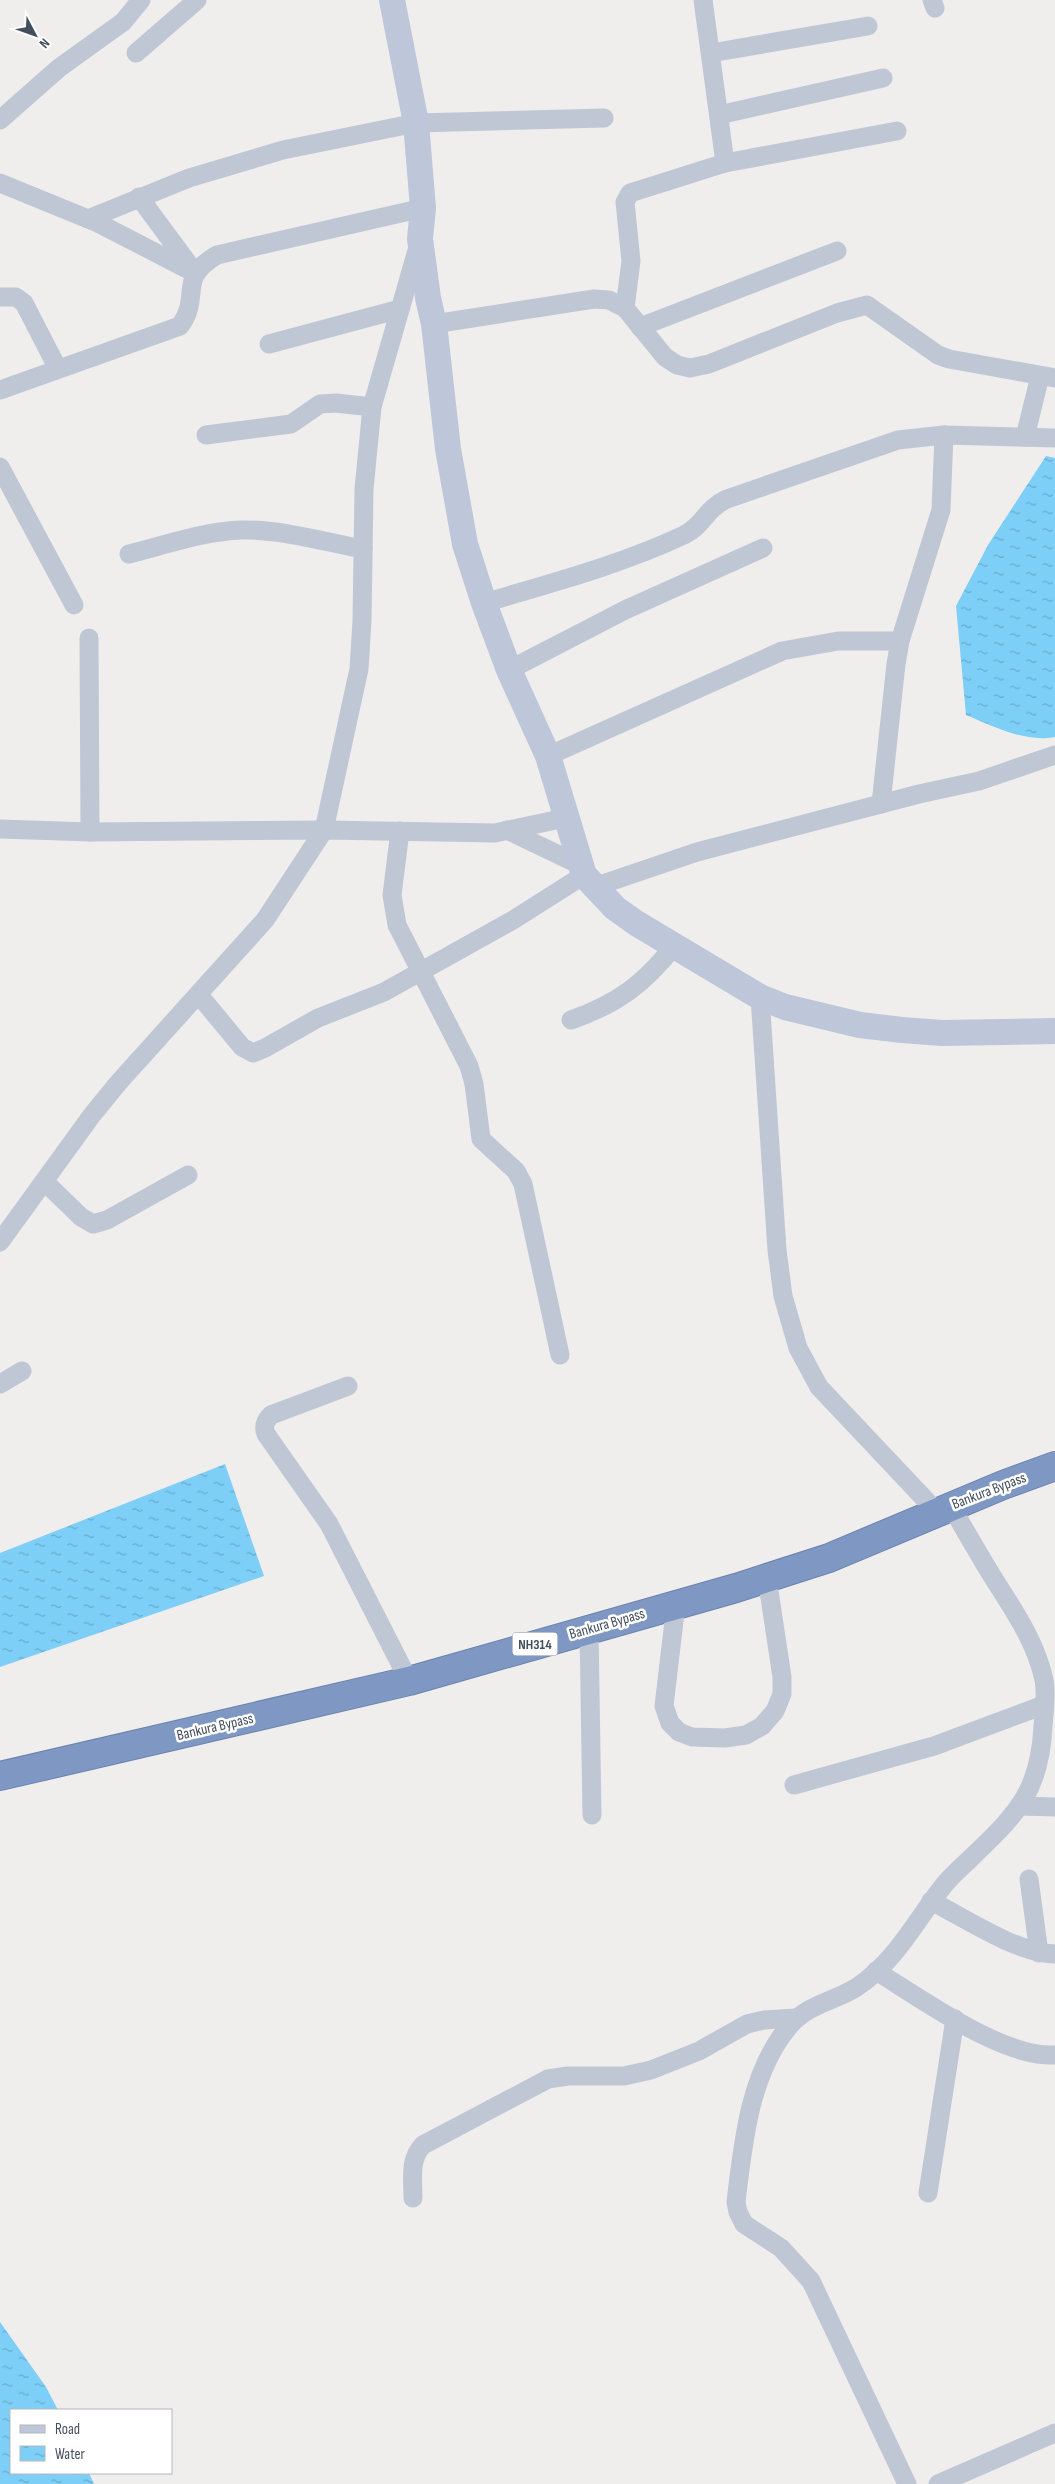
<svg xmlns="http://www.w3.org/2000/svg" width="1055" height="2484" font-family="'Sofia Sans Condensed',sans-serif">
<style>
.water{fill:url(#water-ripples)}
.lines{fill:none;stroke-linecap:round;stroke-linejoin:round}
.highway-casing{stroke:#6a82af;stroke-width:30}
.street{stroke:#bfc7d5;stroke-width:19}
.secondary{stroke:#bdc7d9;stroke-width:26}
.highway{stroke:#7e98c3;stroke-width:28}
.labels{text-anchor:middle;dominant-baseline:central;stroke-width:5;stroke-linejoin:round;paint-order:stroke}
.shield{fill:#fff;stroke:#7b838e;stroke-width:1}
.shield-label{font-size:14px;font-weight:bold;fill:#434e5d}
.street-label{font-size:15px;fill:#434e5d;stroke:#fff}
</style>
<defs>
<pattern id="water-ripples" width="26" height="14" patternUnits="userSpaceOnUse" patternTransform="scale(1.25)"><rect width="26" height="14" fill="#7dcff7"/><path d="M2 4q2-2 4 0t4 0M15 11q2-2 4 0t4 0" fill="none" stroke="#68aacb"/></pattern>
</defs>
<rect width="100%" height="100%" fill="#f0eded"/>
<g class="water">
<path d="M1046,456l9,2v279c-30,6 -62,-11 -89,-22l-10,-109 32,-61z"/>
<polygon points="225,1464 264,1576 0,1667 0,1553"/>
<polygon points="0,2322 46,2387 58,2410 11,2410 11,2473 89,2473 94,2484 0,2484"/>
</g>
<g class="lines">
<g class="highway-casing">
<polyline id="highway" points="0,1776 409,1681 736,1588 829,1558 1003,1485 1055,1466"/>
</g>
<g class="street">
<polyline points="703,0 725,163"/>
<polyline points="932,0 935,8"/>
<polyline points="136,53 197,0"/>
<polyline points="711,53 868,26"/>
<polyline points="719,115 883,78"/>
<polyline points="0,120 59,68 123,22 141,0"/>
<polyline points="0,183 98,223 195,273"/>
<polyline points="139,197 193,270"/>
<polyline points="88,219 189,178 283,150 416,123 604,118"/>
<polyline points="0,297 16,297 24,303 58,369"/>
<polyline points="625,308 631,261 625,202 630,193 725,163 897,131"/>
<polyline points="434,324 594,299 609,300 625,308 665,357 677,365 690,368 709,364 837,313 867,305 938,355 949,359 1055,378"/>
<polyline points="640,327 837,251"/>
<polyline points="269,344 400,309"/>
<path d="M0,390l180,-64c22,-30 -4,-47 37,-71l206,-47"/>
<polyline points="206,435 291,424 320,404 336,403 372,407"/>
<polyline points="1025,437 1040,376"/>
<polyline points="0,467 74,605"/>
<path d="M129,554c36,-9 76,-23 113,-24 38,-1 83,12 121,19"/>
<path d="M484,603c67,-20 136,-38 200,-68 20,-10 21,-26 43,-36l171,-59 46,-5 111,3"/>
<polyline points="89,638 90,832"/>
<polyline points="509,670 625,610 763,548"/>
<polyline points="548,756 782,651 838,641 900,641"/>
<polyline points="881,804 896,664 900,641 941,510 944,435"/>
<polyline points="0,829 90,832 324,830 495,833 565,818"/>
<polyline points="507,830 582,866"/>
<polyline points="400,831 392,895 397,925 469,1066 474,1084 481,1139 516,1171 523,1184 560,1355"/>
<polyline points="594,887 697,852 919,794 979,781 1055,755"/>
<polyline points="199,995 242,1047 253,1053 265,1048 318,1018 384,992 513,920 584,875"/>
<polyline points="760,997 777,1250 783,1296 798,1348 819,1387 937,1512"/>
<path d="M571,1020c46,-16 73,-36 103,-74"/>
<polyline points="45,1182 81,1217 93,1224 107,1220 188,1175"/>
<polyline points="0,1242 92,1115 119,1082 265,920 324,830 359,669 362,621 364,489 372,407 418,247"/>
<polyline points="0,1384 22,1371"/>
<path d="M348,1386l-77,29c-6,6 -8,11 -5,19l63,90 80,157"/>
<polyline points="676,1604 664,1706 670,1723 679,1732 692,1737 725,1738 746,1735 762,1726 775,1711 782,1694 782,1677 767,1578"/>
<polyline points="589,1629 592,1815"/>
<polyline points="794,1785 934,1746 1044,1705"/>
<polyline points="1020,1806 1055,1807"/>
<polyline points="1029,1879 1039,1953"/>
<path d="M931,1901c34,17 87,53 124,53"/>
<path d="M876,1971c46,28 126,87 179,84"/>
<polyline points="928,2193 955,2019"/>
<path d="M413,2198c0,-19 -4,-39 10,-53l125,-66 20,-3h56l27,-6 48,-19 48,-27 17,-4 32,-2"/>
<path d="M907,2484l-96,-203 -30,-33 -37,-24 -6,-12 -2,-10c7,-58 13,-125 50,-172 21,-27 46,-27 71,-43 40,-27 59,-67 87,-102 9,-11 20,-20 30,-30 44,-42 66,-65 69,-129 1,-14 4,-32 1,-46 -8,-38 -30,-69 -50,-101 -15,-24 -29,-49 -43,-73"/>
<polyline points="938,2484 1055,2433"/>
</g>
<polyline class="secondary" points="392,0 416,123 423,208 420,239 428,298 434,324 448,449 465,544 484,603 509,670 548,756 584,875 615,908 636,923 760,997 785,1007 860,1025 902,1030 942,1033 1055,1031"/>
<use href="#highway" class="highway"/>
</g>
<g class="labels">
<rect class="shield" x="512.5" y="1632.5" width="45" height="23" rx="4"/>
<g class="shield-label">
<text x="535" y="1644">NH314</text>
</g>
<g class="street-label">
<text transform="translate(989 1491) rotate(-21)">Bankura Bypass</text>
<text transform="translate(607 1624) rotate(-16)">Bankura Bypass</text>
<text transform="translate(215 1727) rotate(-13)">Bankura Bypass</text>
</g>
</g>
<rect x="10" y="2409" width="162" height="65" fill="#ffffff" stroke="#b4b8be"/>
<rect x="20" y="2425" width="25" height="8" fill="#bdc7d9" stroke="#b4b8be"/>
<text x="55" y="2434" font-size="15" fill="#434e5d">Road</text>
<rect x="20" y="2446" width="25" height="15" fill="url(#water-ripples)" stroke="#b4b8be"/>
<text x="55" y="2459" font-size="15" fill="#434e5d">Water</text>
<g transform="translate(35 35) rotate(131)" stroke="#ffffff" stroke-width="4" paint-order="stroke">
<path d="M0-4L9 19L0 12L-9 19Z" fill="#434e5d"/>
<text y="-8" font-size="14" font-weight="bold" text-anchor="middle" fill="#434e5d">N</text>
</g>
</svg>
